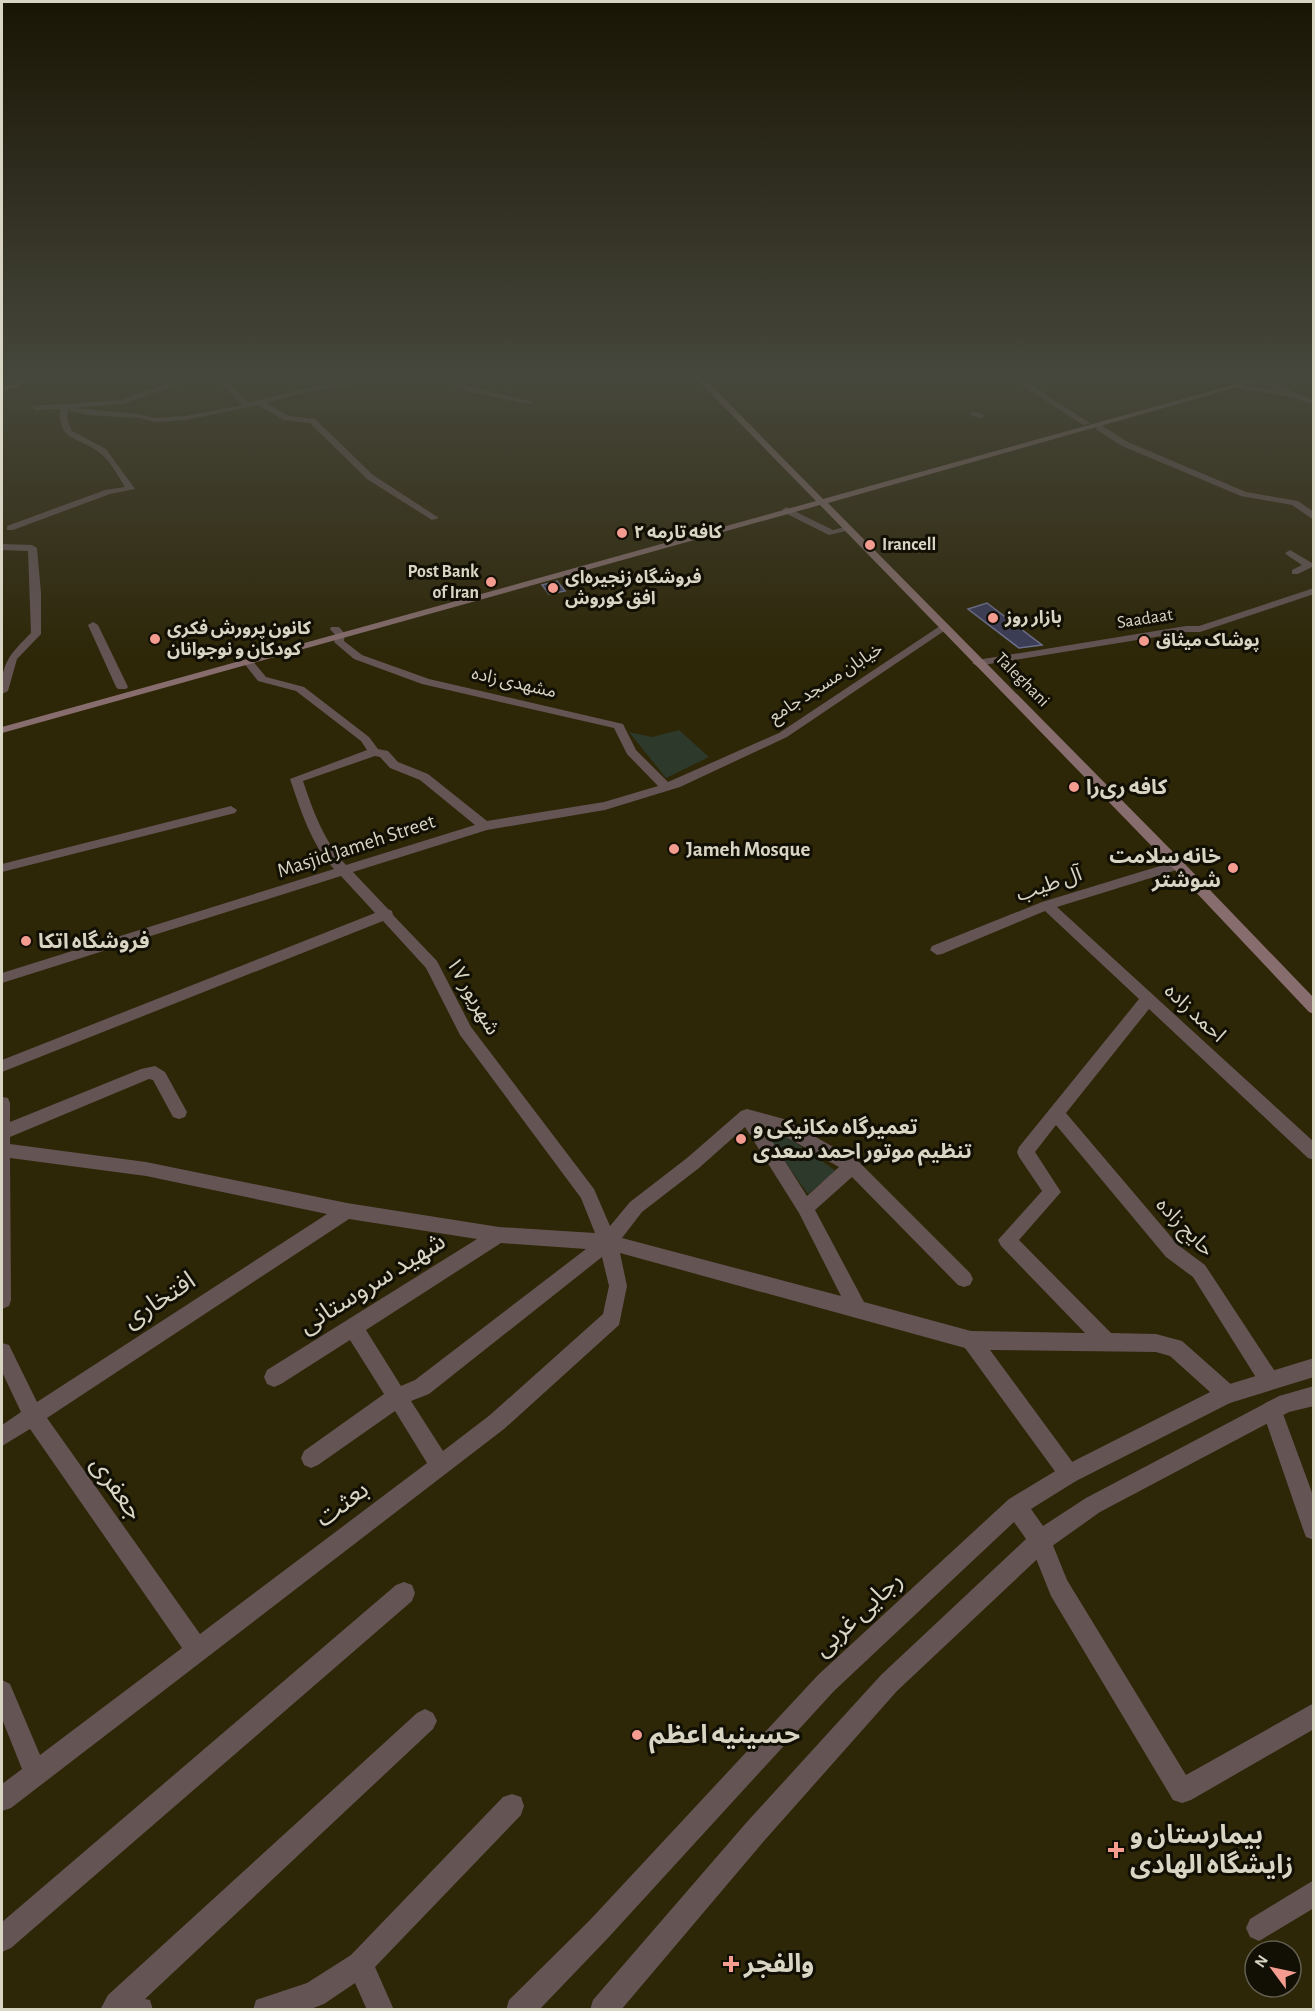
<svg xmlns="http://www.w3.org/2000/svg" width="1315" height="2011" font-family="'Alegreya Sans','Noto Sans Arabic',sans-serif">
<style>
.green{fill:#2d392b}
.building{fill:#3b3c58;stroke:#6f7291;stroke-width:1.5}
.lines{fill:none;stroke-linecap:round;stroke-linejoin:round}
.minor{fill:#645454;fill-rule:evenodd}
.tertiary{fill:#645454;fill-rule:evenodd}
.secondary{fill:#876d6d;fill-rule:evenodd}
.poi-dot{fill:#f59c91;stroke:#120f04;stroke-width:2}
.labels{text-anchor:middle;dominant-baseline:central;stroke-width:6;stroke-linejoin:round;paint-order:stroke}
.far-poi-label{font-size:18px;font-weight:bold;fill:#d9d5c4;stroke:#120f04;text-anchor:start}
.far-street-label{font-size:18px;fill:#d9d5c4;stroke:#120f04}
.poi-label{font-size:21px;font-weight:bold;fill:#d9d5c4;stroke:#120f04;text-anchor:start}
.street-label{font-size:21px;fill:#d9d5c4;stroke:#120f04}
.near-street-label{font-size:26px;fill:#d9d5c4;stroke:#120f04}
.near-poi-label{font-size:26px;font-weight:bold;fill:#d9d5c4;stroke:#120f04;text-anchor:start}
</style>
<rect width="100%" height="100%" fill="#2d2607"/>
<g class="green">
<polygon points="679,730 709,757 666,778 629,732 652,737"/>
<polygon points="770,1129 783,1134 836,1171 808,1194 765,1134"/>
</g>
<g class="building">
<polygon points="557,581 565,591 549,594 542,585"/>
<polygon points="987,603 1042,645 1019,648 968,609"/>
</g>
<g class="lines">
<g class="minor">
<path d="M178,380h11l-66,24 -49,4 66,6 15,4 31,-2 56,-11 -23,-25h8l21,23c44,-11 86,-23 131,-23l-69,11 -44,12 23,13 26,3 58,56 66,43 -7,2 -65,-41 -57,-56 -26,-3 -26,-15 -72,15 -31,2 -15,-4 -51,-3 -21,-4 -1,8 5,12 34,18 29,40 -25,5 -97,36h-6v-4l98,-36 20,-3c-7,-11 -14,-25 -25,-34 -20,-17 -42,-10 -40,-44l-25,1 -3,-4 90,-6z"/>
<polygon points="442,380 453,380 474,388 533,402 529,404 469,392"/>
<polygon points="973,411 983,415 983,419 970,415"/>
<polygon points="1100,422 1104,427 1128,442 1246,492 1298,501 1314,512 1314,520 1292,505 1241,496 1122,446 1097,430 1096,424"/>
<polygon points="786,507 833,530 845,527 850,530 829,535 783,512 782,510"/>
<path d="M2,544l30,1 5,3 4,45v41l-24,25 -9,32 -6,3c-2,-30 8,-40 29,-61l-3,-82 -26,-1z"/>
<polygon points="1290,550 1312,563 1312,567 1298,574 1292,574 1292,570 1302,565 1287,555 1285,553"/>
<polygon points="93,622 98,625 128,687 126,689 118,689 116,687 88,625"/>
<path d="M943,624l5,3 -1,2 -160,108 -107,50 -75,23 -118,20 -134,42 35,37 4,2 1,4 44,46 34,66 123,162 16,37 20,-24 57,-44 54,-47 6,-2 37,10 74,42 112,112 3,6 -3,6 -6,2 -6,-2 -106,-108 -37,33 49,92 107,29 114,2 -84,-87 -3,-6 44,-49 -23,-34 -2,-5 2,-5 120,-148 -94,-88 -103,43 -5,1 -7,-5 2,-4 110,-44 131,-40h10l2,3 -2,3 -126,39 257,235v18l-6,-2 -159,-149 -83,104 112,132 27,20 71,108 3,7 -3,7 -7,3 -7,-3 -69,-110 -27,-20 -110,-132 -21,27 26,40 -42,48 92,93 45,1 26,7 52,46 3,7 -3,7 -7,3 -7,-3 -50,-45 -14,-4 -166,-2 86,117 3,7 -3,7 -7,3 -7,-3 -97,-133 -345,-95 7,33 -8,39 -115,104 -493,379 -9,3v-27l20,-15 -20,-50v-39l8,4 30,71 142,-107 -152,-219 -28,17v-21l19,-13 -19,-40v-29l7,2 28,57 290,-188 -181,-38 -136,-18 1,142 -2,6 -7,3v-212l6,1 2,5v19l131,-53 14,-3 10,6 22,40 -2,5 -6,2 -6,-2 -20,-37 -4,-1 -139,58v7l136,18 201,41 152,24 96,6 -14,-35 -121,-163 -34,-67 -43,-47 -381,151v-12l373,-147 -34,-37 -339,107v-10l332,-104c-23,-25 -33,-58 -44,-90l77,-29 -6,-9 -65,-50 -38,-10 -15,-19 1,-2h8l14,17 38,10 65,50 9,12 10,2 10,11 30,12 59,47 117,-19 54,-16 -31,-32 -13,-26 -192,-44 -68,-25 -20,-17 3,-9h8l-1,8 18,14 67,24 194,45 13,26 32,32 111,-49zM375,756l5,1 10,11 30,12 55,45 -129,40c-22,-24 -33,-54 -43,-84zM745,1127l54,86 42,83 -219,-58 20,-26 57,-44zM763,1127l11,3 65,37 -32,29zM349,1219l128,20 -210,131 -3,7 3,7 7,3 7,-3 69,-44 34,54 -80,57 -3,7 3,7 7,3 7,-3 77,-54 32,52 -227,171 -153,-216zM501,1243l85,6 -171,131 -14,6 -35,-56zM602,1257l7,29 -6,28 -113,101 -47,36 -32,-50 18,-7z"/>
<polygon points="231,806 237,810 235,813 2,872 2,864"/>
<polygon points="1272,1400 1279,1403 1314,1498 1314,1540 1306,1537 1303,1529 1262,1410 1265,1403"/>
<polygon points="1040,1530 1048,1533 1067,1580 1186,1775 1314,1703 1314,1729 1191,1800 1182,1803 1173,1800 1051,1596 1029,1541 1032,1533"/>
<polygon points="404,1582 412,1585 415,1593 412,1601 11,1948 2,1952 2,1922 396,1585"/>
<polygon points="425,1709 433,1713 437,1721 433,1729 145,1999 150,2000 153,2010 100,2010 108,1995 417,1713"/>
<polygon points="512,1794 521,1797 524,1806 521,1815 375,1967 394,2010 367,2010 355,1983 324,2004 308,2010 253,2010 256,2000 307,1983 351,1955 503,1797"/>
<polygon points="1314,1880 1314,1908 1259,1941 1250,1937 1246,1928 1250,1919"/>
</g>
<g class="tertiary">
<polygon points="1014,380 1023,380 1090,423 1083,425"/>
<polygon points="1264,380 1272,380 1281,387 1314,400 1314,405 1292,397 1230,387 1234,385 1275,390"/>
<polygon points="1314,588 1314,594 1200,632 1186,632 977,666 972,663 977,660 1186,626 1199,626"/>
<polygon points="331,627 339,627 346,635 337,637 330,629"/>
<polygon points="1314,1358 1314,1377 1230,1403 1076,1481 1031,1509 1043,1526 1086,1498 1279,1396 1314,1386 1314,1406 1289,1412 1100,1512 1048,1549 897,1691 764,1841 621,2010 590,2010 593,2000 746,1823 881,1675 1026,1539 1014,1522 834,1691 608,1938 539,2010 506,2010 509,2000 590,1920 818,1675 1009,1499 1062,1467 1220,1387"/>
</g>
<g class="secondary">
<polygon points="16,380 24,380 19,387 2,391 2,387 13,383"/>
<polygon points="698,380 706,380 823,499 1251,380 1263,380 828,503 1183,862 1314,998 1314,1014 1309,1012 1173,868 820,505 2,733 2,727 816,501"/>
</g>
</g>
<linearGradient id="sky" x2="0" y2="1"><stop stop-color="#191504"/><stop offset="0.57" stop-color="#46473c"/><stop offset="1" stop-color="#46473c" stop-opacity="0"/></linearGradient>
<rect width="1315" height="662" fill="url(#sky)"/>
<g class="poi-dot">
<circle cx="622" cy="533" r="6"/>
<circle cx="870" cy="545" r="6"/>
<circle cx="491" cy="582" r="6"/>
<circle cx="553" cy="588" r="6"/>
<circle cx="993" cy="618" r="6"/>
<circle cx="155" cy="639" r="6"/>
<circle cx="1144" cy="641" r="6"/>
<circle cx="1074" cy="787" r="6"/>
<circle cx="674" cy="849" r="6"/>
<circle cx="1233" cy="868" r="6"/>
<circle cx="26" cy="941" r="6"/>
<circle cx="741" cy="1139" r="6"/>
<circle cx="637" cy="1735" r="6"/>
<path d="M1113 1841h6v6h6v6h-6v6h-6v-6h-6v-6h6z"/>
<path d="M728 1955h6v6h6v6h-6v6h-6v-6h-6v-6h6z"/>
</g>
<g class="labels">
<g class="far-poi-label">
<text x="634" y="533">کافه تارمه ۲</text>
<text x="882" y="545">Irancell</text>
<text x="479" y="572" text-anchor="end">Post Bank<tspan x="479" dy="21">of Iran</tspan></text>
<text x="565" y="578">فروشگاه زنجیره‌ای<tspan x="565" dy="21">افق کوروش</tspan></text>
<text x="1005" y="618">بازار روز</text>
<text x="167" y="629">کانون پرورش فکری<tspan x="167" dy="21">کودکان و نوجوانان</tspan></text>
<text x="1156" y="641">پوشاک میثاق</text>
</g>
<g class="far-street-label">
<text transform="translate(1145 619) rotate(-9)">Saadaat</text>
<text transform="translate(1022 680) rotate(45)">Taleghani</text>
<text transform="translate(514 683) rotate(13)">مشهدی زاده</text>
<text transform="translate(826 683) rotate(-33)">خیابان مسجد جامع</text>
</g>
<g class="poi-label">
<text x="1086" y="787">کافه‌ ری‌را</text>
<text x="686" y="849">Jameh Mosque</text>
<text x="1221" y="856" text-anchor="end">خانه سلامت<tspan x="1221" dy="24">شوشتر</tspan></text>
<text x="38" y="941">فروشگاه اتکا</text>
<text x="753" y="1127">تعمیرگاه مکانیکی و<tspan x="753" dy="24">تنظیم موتور احمد سعدی</tspan></text>
</g>
<g class="street-label">
<text transform="translate(356 846) rotate(-18)">Masjid Jameh Street</text>
<text transform="translate(1049 884) rotate(-19)">آل طیب</text>
<text transform="translate(473 996) rotate(60)">۱۷ شهریور</text>
<text transform="translate(1195 1013) rotate(43)">احمد زاده</text>
<text transform="translate(1185 1227) rotate(46)">حایج زاده</text>
</g>
<g class="near-street-label">
<text transform="translate(372 1283) rotate(-32)">شهید سروستانی</text>
<text transform="translate(159 1300) rotate(-33)">افتخاری</text>
<text transform="translate(117 1488) rotate(55)">جعفری</text>
<text transform="translate(342 1504) rotate(-37)">بعثت</text>
<text transform="translate(858 1614) rotate(-43)">رجایی غربی</text>
</g>
<g class="near-poi-label">
<text x="649" y="1735">حسینیه اعظم</text>
<text x="1130" y="1835">بیمارستان و<tspan x="1130" dy="30">زایشگاه الهادی</tspan></text>
<text x="744" y="1964">والفجر</text>
</g>
</g>
<rect width="1315" height="2011" fill="none" stroke="#d9d5c4" stroke-width="6"/>
<g transform="translate(1273 1969) rotate(303)"><circle r="28" fill="#120f04" stroke="#625e51" stroke-width="1.5"/>
<path d="M0-4.5L10 22L0 15L-10 22Z" fill="#f59c91"/>
<text y="-9" font-size="16" font-weight="bold" text-anchor="middle" fill="#d9d5c4">N</text>
</g>
</svg>
